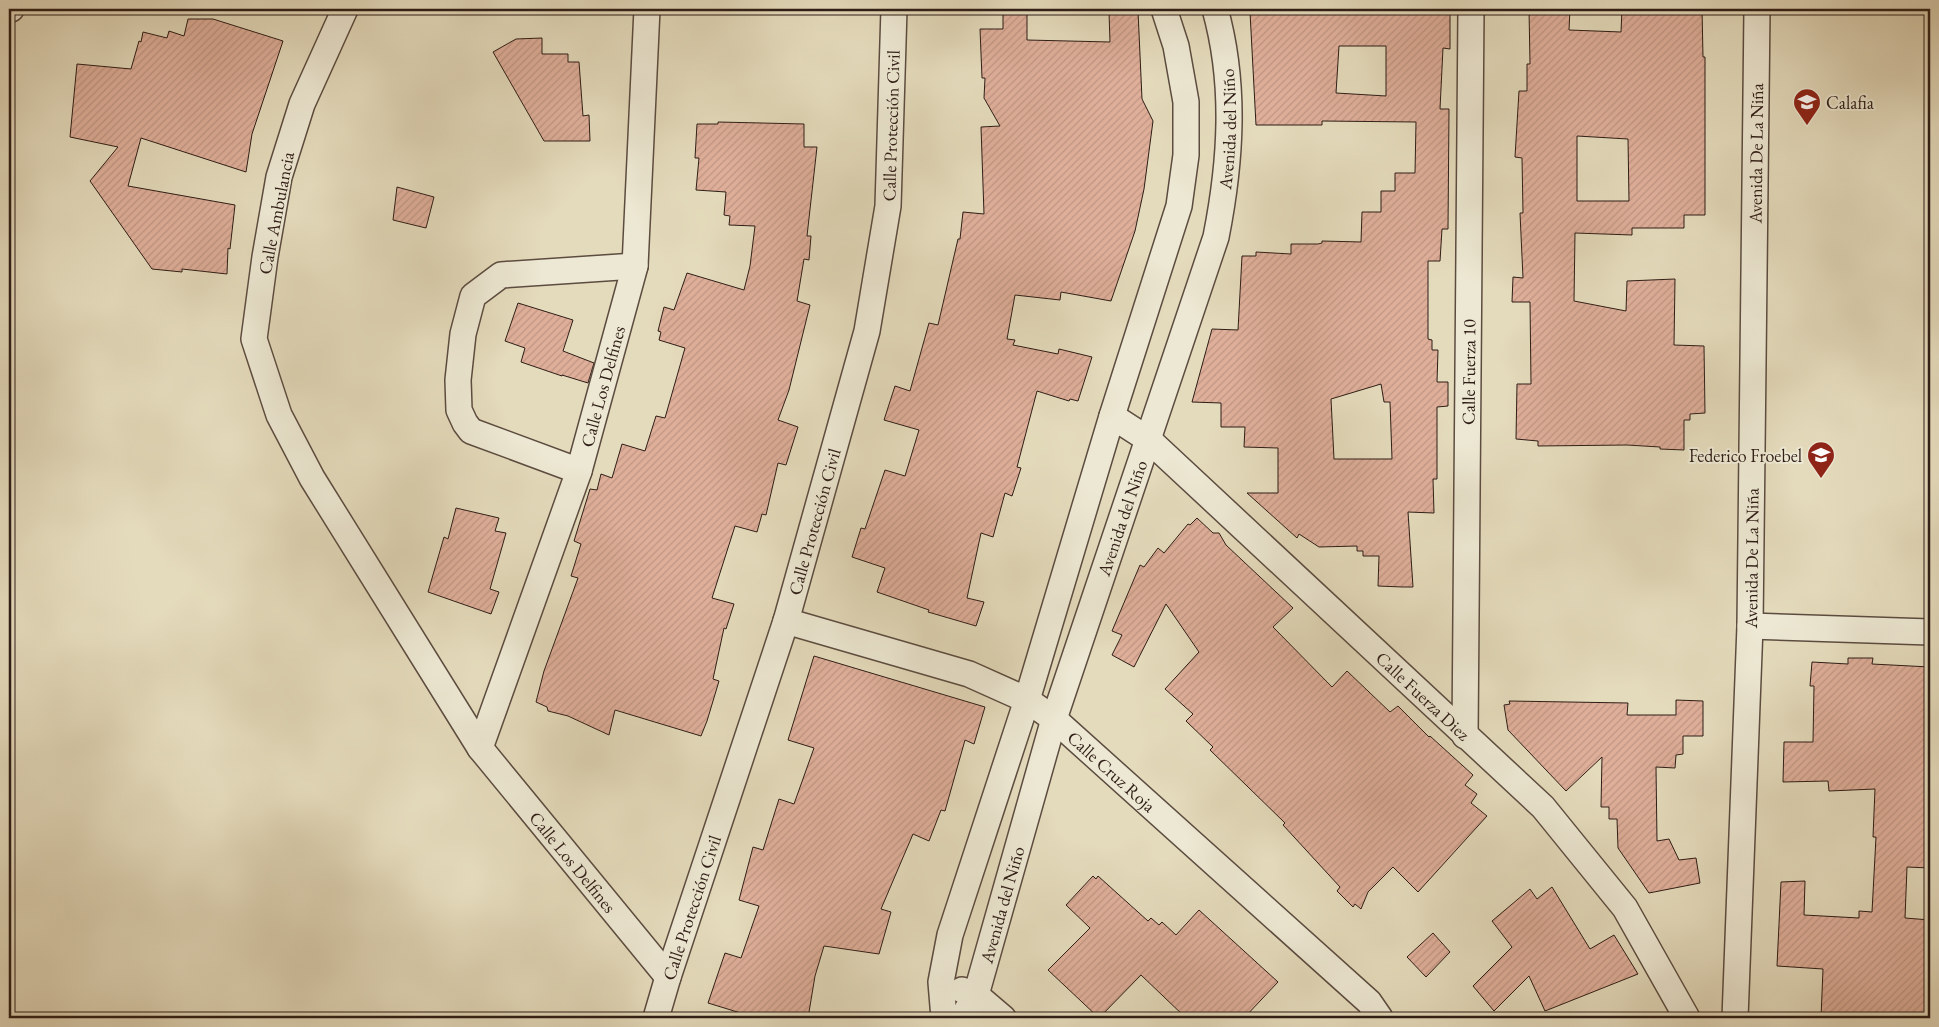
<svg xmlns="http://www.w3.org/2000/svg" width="1939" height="1027" font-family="'EB Garamond',serif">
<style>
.building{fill:url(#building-hatch);stroke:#2e1d16;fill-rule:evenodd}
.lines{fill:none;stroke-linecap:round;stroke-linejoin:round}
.street-casing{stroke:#5c4c40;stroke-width:28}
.street{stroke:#ede8d3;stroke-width:25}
.labels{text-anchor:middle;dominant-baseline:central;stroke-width:4;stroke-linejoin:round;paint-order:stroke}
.poi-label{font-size:18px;fill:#2e1d16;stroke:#ede8d3;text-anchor:start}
.street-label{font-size:18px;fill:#2e1d16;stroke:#ede8d3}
</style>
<defs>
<pattern id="building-hatch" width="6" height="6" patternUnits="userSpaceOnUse" patternTransform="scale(1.25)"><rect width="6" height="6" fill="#dfaf9a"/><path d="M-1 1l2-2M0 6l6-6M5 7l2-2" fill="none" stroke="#c09684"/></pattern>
</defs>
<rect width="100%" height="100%" fill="#e4dbbc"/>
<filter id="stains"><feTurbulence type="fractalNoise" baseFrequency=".004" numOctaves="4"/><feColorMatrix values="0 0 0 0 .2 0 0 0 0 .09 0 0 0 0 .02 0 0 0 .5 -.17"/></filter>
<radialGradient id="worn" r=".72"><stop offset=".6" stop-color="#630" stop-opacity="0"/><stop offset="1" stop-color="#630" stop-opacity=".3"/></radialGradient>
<g class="building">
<path d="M1413,9l37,1v39l-7,-1 -3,61h9l-1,120h-6l-2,32h-12v78l4,1v10h6l-1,32h11v24l-11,1v72h-4l1,34 -26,-1 5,75h-10l-25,-1 1,-30h-16v-5h-6v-5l-38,1 -20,-13 -2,4 -50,-45h31v-45l-34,-1 1,-20h-24v-24l-29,-1 20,-73 26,1 4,-74h14v-4l35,2v-10h27l4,-1v-2l39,1 1,-30h19v-21h14v-18h20l1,-51 -94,-1v4h-66l-6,-113 111,1v-3zM1339,46h47v50l-50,-3zM1381,384l3,18h6l2,57h-58l-3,-60z"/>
<path d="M1529,9h41l-1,21 52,2 1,-23h80l1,48h2v158h-21v13h-52v7l-57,-2 -1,68 52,10 1,-30 48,-2 -1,66 30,1 1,67 -15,1v6h-6v30l-24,-1v-2l-33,-2 -89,1v-5l-22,-2 1,-55h14l-1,-82h-18l1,-25 10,1 -3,-65h3l-1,-55 -7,-1 4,-66h8v-27h3zM1577,136l51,3 1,62h-52z"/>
<polygon points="1138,11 1142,99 1153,121 1144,189 1135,231 1111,301 1061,292 1060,300 1015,295 1007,339 1015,340 1013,345 1058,354 1059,349 1092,357 1078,401 1070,399 1069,401 1037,391 1017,467 1021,468 1012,496 1005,493 993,537 981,533 967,598 984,602 976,626 928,612 929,610 877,592 885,568 852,557 861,528 865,529 885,470 905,476 919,430 884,420 895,386 910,391 929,323 938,325 958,239 960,239 963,212 984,214 981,127 1000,126 984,98 985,78 982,78 980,29 1003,29 1003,12 1027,13 1027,40 1110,42 1109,12"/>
<polygon points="188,19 213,19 283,41 252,134 246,172 141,138 128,186 235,205 230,249 228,248 227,274 182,269 182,272 152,269 90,181 118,147 70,137 77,64 131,69 139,41 141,42 143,32 167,38 169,31 184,36"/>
<polygon points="542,38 542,54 568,54 568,62 579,62 583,116 589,115 590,141 544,141 493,52 516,39"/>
<polygon points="718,122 804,124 804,147 817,147 807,236 811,236 809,260 804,259 797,301 810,305 789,390 778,420 798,427 786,465 778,463 766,515 762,514 757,532 735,526 712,598 734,604 726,629 724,628 713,679 719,681 707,721 701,736 615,710 609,735 568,716 548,711 547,707 536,702 544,671 578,578 571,576 581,544 574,541 590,489 597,490 601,474 612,478 622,444 645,451 656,416 665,418 685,348 659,340 661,332 658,331 664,307 674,310 687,273 744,290 750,266 755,226 729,225 730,216 724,215 726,192 696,190 699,158 695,158 697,124 718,124"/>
<polygon points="397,187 434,197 426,228 393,220"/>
<polygon points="518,303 573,320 563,351 594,363 588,383 562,375 562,376 521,362 525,348 505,341"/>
<polygon points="456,508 499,518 495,531 506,533 490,589 499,592 491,614 428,592 444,537 448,539"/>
<polygon points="1197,518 1213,533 1219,533 1226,545 1293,608 1273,627 1332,687 1347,671 1390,712 1398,706 1429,737 1430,736 1473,775 1465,785 1477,794 1471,803 1487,816 1418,892 1393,867 1368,892 1361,909 1355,904 1353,907 1337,891 1340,887 1283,825 1285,823 1210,750 1213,747 1186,721 1193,714 1165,689 1199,652 1166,604 1134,667 1112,655 1122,635 1112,631 1140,565 1144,567 1158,548 1164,553 1188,524 1190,525"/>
<polygon points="814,656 985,707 974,744 965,740 945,811 941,810 929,841 913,834 881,909 891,912 879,954 824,946 815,976 808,1018 757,1018 708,1003 725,953 741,958 759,906 739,900 753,847 763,850 779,799 794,804 814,748 788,740"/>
<polygon points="1848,658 1873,658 1872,664 1930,667 1930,868 1907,867 1905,918 1930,920 1930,1018 1821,1018 1823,969 1777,966 1781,882 1805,881 1804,915 1859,918 1859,911 1872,912 1876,837 1873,837 1875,789 1829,791 1828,781 1783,782 1784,742 1813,742 1814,686 1810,686 1812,662 1848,664"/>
<polygon points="1676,700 1703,701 1703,736 1683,736 1683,754 1676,755 1675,768 1656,767 1657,841 1669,839 1679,860 1696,858 1700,883 1649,893 1618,848 1617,819 1609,819 1609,807 1601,807 1602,757 1566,791 1508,730 1504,705 1510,704 1509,701 1628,703 1627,715 1676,715"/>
<polygon points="1093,876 1096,879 1098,876 1148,921 1151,918 1159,925 1162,922 1176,935 1199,910 1278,982 1244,1018 1186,1018 1141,975 1099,1018 1048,970 1090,928 1066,905"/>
<polygon points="1552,887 1590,949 1614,935 1638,974 1545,1011 1529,976 1494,1011 1473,986 1512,947 1492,921 1530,889 1537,899"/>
<polygon points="1433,933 1450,952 1426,977 1407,957"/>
</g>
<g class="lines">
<g class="street-casing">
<g id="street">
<polyline points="9,9 11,9"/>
<path id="s1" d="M345,9l-43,95 -23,73 -14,80 -11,82 25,76 33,63 168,270 188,229"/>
<path id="s2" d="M1112,416l37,24 394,367 82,101 62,110"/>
<polyline points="579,471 471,431 465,423 459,410 458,380 463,334 473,296 501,275 635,266"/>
<path id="s3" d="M786,621l183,53 58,26 27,19 315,283 11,16"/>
<polyline points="1750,626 1930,632"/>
<path id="s4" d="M1465,736l6,-727"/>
<path id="s5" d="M480,748l99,-277 56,-205 12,-257"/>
<polyline points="962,990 976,995 1003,1018"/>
<path id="s6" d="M656,1018l12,-41 118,-356 81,-290 21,-125 6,-197"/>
<polyline points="944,1018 941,982 950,935 1027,700 1112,416 1179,206 1186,155 1186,102 1176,46 1164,9"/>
<path id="s7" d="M962,1018l14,-23 78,-276 162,-482c15,-76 20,-153 -1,-228"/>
<path id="s8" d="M1735,1018l15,-392 7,-617"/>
</g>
</g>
<use href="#street" class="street"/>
</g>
<defs>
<g id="school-pin" transform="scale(1.4375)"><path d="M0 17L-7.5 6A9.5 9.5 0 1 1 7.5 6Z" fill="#8f2418" stroke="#ede8d3"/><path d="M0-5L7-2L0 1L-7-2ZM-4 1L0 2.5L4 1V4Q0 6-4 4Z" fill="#fff"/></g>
</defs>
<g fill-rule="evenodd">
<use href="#school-pin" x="1807" y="102"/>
<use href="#school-pin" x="1821" y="455"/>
</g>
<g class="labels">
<g class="poi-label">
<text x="1826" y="102">Calafia</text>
<text x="1802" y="455" text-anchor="end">Federico Froebel</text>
</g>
<g class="street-label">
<text stroke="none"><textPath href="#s6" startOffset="926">Calle Protección Civil</textPath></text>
<text stroke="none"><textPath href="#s7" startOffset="931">Avenida del Niño</textPath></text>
<text stroke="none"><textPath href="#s8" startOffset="865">Avenida De La Niña</textPath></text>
<text transform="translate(276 213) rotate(-79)">Calle Ambulancia</text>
<text stroke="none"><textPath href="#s4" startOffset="364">Calle Fuerza 10</textPath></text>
<text stroke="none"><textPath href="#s5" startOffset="382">Calle Los Delfines</textPath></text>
<text stroke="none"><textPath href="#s7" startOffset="526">Avenida del Niño</textPath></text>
<text stroke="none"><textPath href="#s6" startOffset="521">Calle Protección Civil</textPath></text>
<text stroke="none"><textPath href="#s8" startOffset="460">Avenida De La Niña</textPath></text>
<text stroke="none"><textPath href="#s2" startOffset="419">Calle Fuerza Diez</textPath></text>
<text stroke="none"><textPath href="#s3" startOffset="365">Calle Cruz Roja</textPath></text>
<text stroke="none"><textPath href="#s1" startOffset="961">Calle Los Delfines</textPath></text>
<text stroke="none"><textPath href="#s7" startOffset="121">Avenida del Niño</textPath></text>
<text stroke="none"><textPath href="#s6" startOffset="116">Calle Protección Civil</textPath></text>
</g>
</g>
<rect width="1939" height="1027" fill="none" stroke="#e4dbbc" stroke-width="30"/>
<rect x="10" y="10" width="1919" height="1007" fill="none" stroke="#2e1d16" stroke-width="2.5"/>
<rect x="15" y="15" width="1909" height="997" fill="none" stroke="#2e1d16"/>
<rect width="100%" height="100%" filter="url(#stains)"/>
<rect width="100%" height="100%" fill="url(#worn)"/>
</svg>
